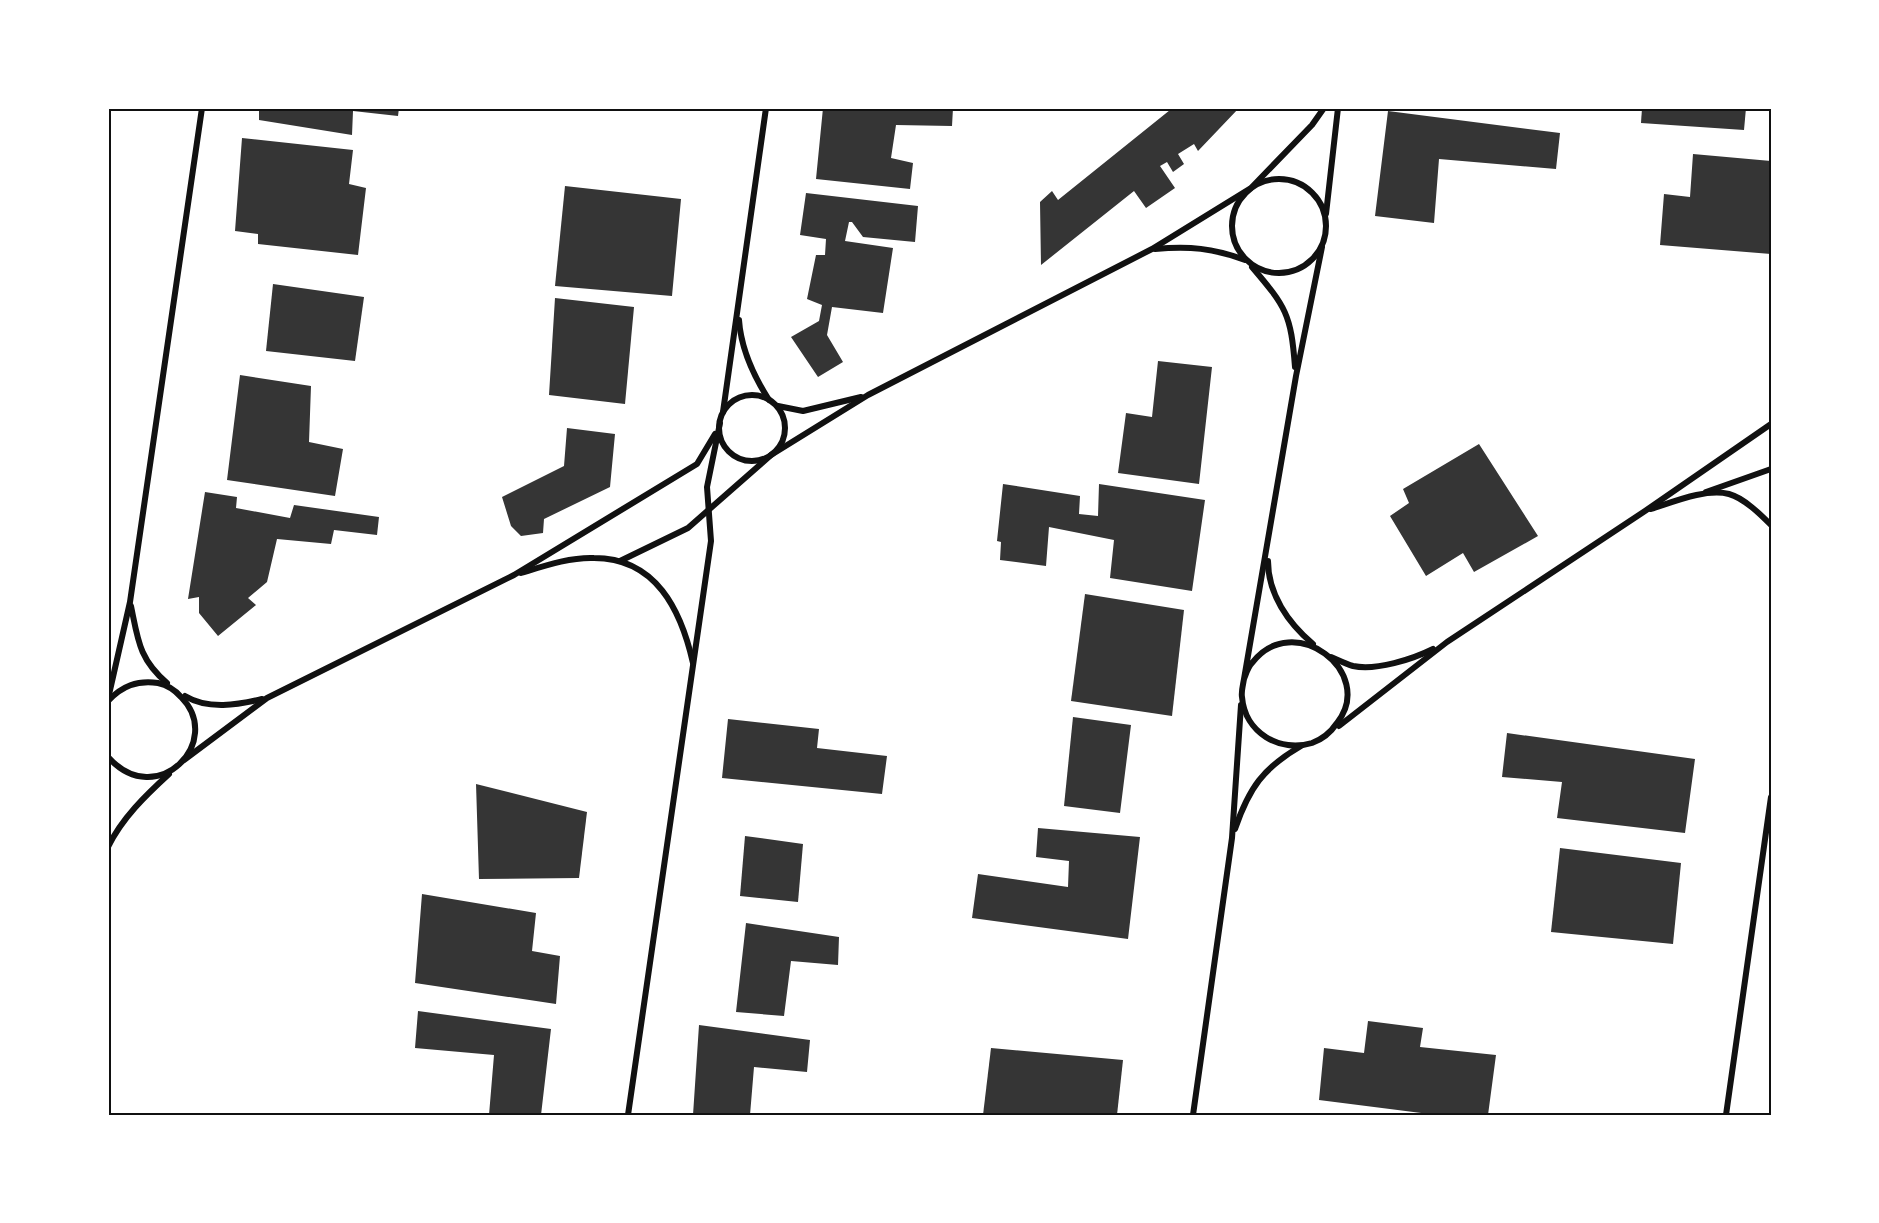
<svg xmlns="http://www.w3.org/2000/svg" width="1879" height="1223" font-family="'Zilla Slab',serif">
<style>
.building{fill:#353535}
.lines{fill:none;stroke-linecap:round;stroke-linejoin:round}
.minor{stroke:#111;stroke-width:6}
.neatline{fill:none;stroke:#111;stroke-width:2}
</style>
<rect width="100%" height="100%" fill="#fff"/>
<g class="building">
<polygon points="259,108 399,108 398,116 353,111 352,135 259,120"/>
<polygon points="823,108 953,108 952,126 896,125 891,158 913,163 910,189 816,179"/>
<polygon points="1168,108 1239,108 1198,151 1194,144 1178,154 1184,164 1173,172 1167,162 1160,166 1175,188 1146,208 1134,191 1041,265 1040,202 1052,191 1058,200 1170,110"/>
<polygon points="1642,108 1746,108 1744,130 1641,123"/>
<polygon points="1388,111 1560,133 1556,169 1439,159 1434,223 1375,216"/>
<polygon points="242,138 353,150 349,184 366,188 358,255 258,244 258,234 235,231"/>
<polygon points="1693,154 1771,161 1771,254 1660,245 1664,194 1690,197"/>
<polygon points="565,186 681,199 672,296 555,286"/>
<polygon points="806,193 918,206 915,242 863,237 852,222 849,222 845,241 893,248 883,313 832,307 827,335 843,362 818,377 791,337 819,321 822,305 807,299 816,255 825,255 826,239 800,235"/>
<polygon points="273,284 364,297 355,361 266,351"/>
<polygon points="555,298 634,307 625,404 549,395"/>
<polygon points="1158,361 1212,367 1199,484 1118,473 1126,413 1152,417"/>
<polygon points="240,375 311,386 309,442 343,449 335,496 227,480"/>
<polygon points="567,428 615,434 610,487 544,519 543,533 521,536 511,526 502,497 564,466"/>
<polygon points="1479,444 1538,536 1474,572 1463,553 1426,576 1390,516 1409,503 1403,489"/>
<polygon points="1003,484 1080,496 1079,514 1098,516 1099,484 1205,500 1192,591 1110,578 1114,540 1049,527 1046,566 1000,560 1001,542 997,541"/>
<polygon points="205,492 237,497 236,508 290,518 294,505 379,517 377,535 334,530 331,544 277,539 267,582 248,598 256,605 218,636 199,613 199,597 188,599"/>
<polygon points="1085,594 1184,610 1172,716 1071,701"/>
<polygon points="1073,717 1131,725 1120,813 1064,806"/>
<polygon points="728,719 819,729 817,748 887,756 882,794 722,778"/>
<polygon points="1507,733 1695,759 1685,833 1557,818 1562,782 1502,777"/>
<polygon points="476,784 587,812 579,878 479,879"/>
<polygon points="1038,828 1140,837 1128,939 972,918 978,874 1068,887 1069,861 1036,857"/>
<polygon points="745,836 803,844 798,902 740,896"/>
<polygon points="1560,848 1681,863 1673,944 1551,932"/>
<polygon points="422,894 536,913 532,951 560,956 556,1004 415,983"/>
<polygon points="746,923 839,937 838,965 791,961 784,1016 736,1012"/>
<polygon points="418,1011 551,1029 541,1115 489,1115 494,1055 415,1048"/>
<polygon points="1368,1021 1423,1028 1420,1047 1496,1055 1488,1115 1437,1115 1319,1100 1324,1048 1364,1053"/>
<polygon points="699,1025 810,1040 807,1072 754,1067 750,1115 693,1115"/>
<polygon points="991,1048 1123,1060 1117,1115 983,1115"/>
</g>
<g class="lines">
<g class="minor">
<circle cx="1279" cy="226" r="47"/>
<polyline points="1326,214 1338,108"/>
<path d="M1155,249c34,-3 58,-1 90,11"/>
<path d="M1252,267c34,40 39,47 43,100"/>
<path d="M739,320c2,29 14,55 30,80"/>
<circle cx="752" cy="428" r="33"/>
<polyline points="778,406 803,411 861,397"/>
<polyline points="723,412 766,108"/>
<polyline points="1706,492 1771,469"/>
<path d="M1651,509c22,-7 55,-21 78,-15 15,4 32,21 42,31"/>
<polyline points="620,561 688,528 771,455 868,395 1152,249 1251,188 1312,125 1324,108"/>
<path d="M1268,561c0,33 20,62 45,83"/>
<path d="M521,573c23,-7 49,-16 73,-15 62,0 87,52 99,105"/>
<path d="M131,606c7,34 8,53 36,77"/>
<path d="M1331,657c7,3 15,7 22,9 23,5 60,-7 80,-17"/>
<path d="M1244,679c2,-5 4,-12 8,-16 41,-54 125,9 85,60 -6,9 -14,16 -25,20 -32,10 -67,-10 -70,-46 -1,-5 1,-12 2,-18l52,-303 26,-129"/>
<path d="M185,696c23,14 53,9 77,3"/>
<polyline points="108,699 130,602 202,108"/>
<polyline points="1339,726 1447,642 1645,511 1771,424"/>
<path d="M108,757c49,55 117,-16 73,-60 -6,-7 -14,-12 -23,-14 -21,-3 -36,3 -50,18"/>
<polyline points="184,760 267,698 514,575 697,464 715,434"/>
<path d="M1235,829c14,-41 28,-61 66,-83"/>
<path d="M108,847c14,-29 38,-52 61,-73"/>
<polyline points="628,1115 711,541 707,487 720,423"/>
<polyline points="1193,1115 1232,838 1241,705"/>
<polyline points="1726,1115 1771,797"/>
</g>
</g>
<rect width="1879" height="1223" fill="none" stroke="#ffffff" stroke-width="219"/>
<rect x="110" y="110" width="1660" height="1004" class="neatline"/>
</svg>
